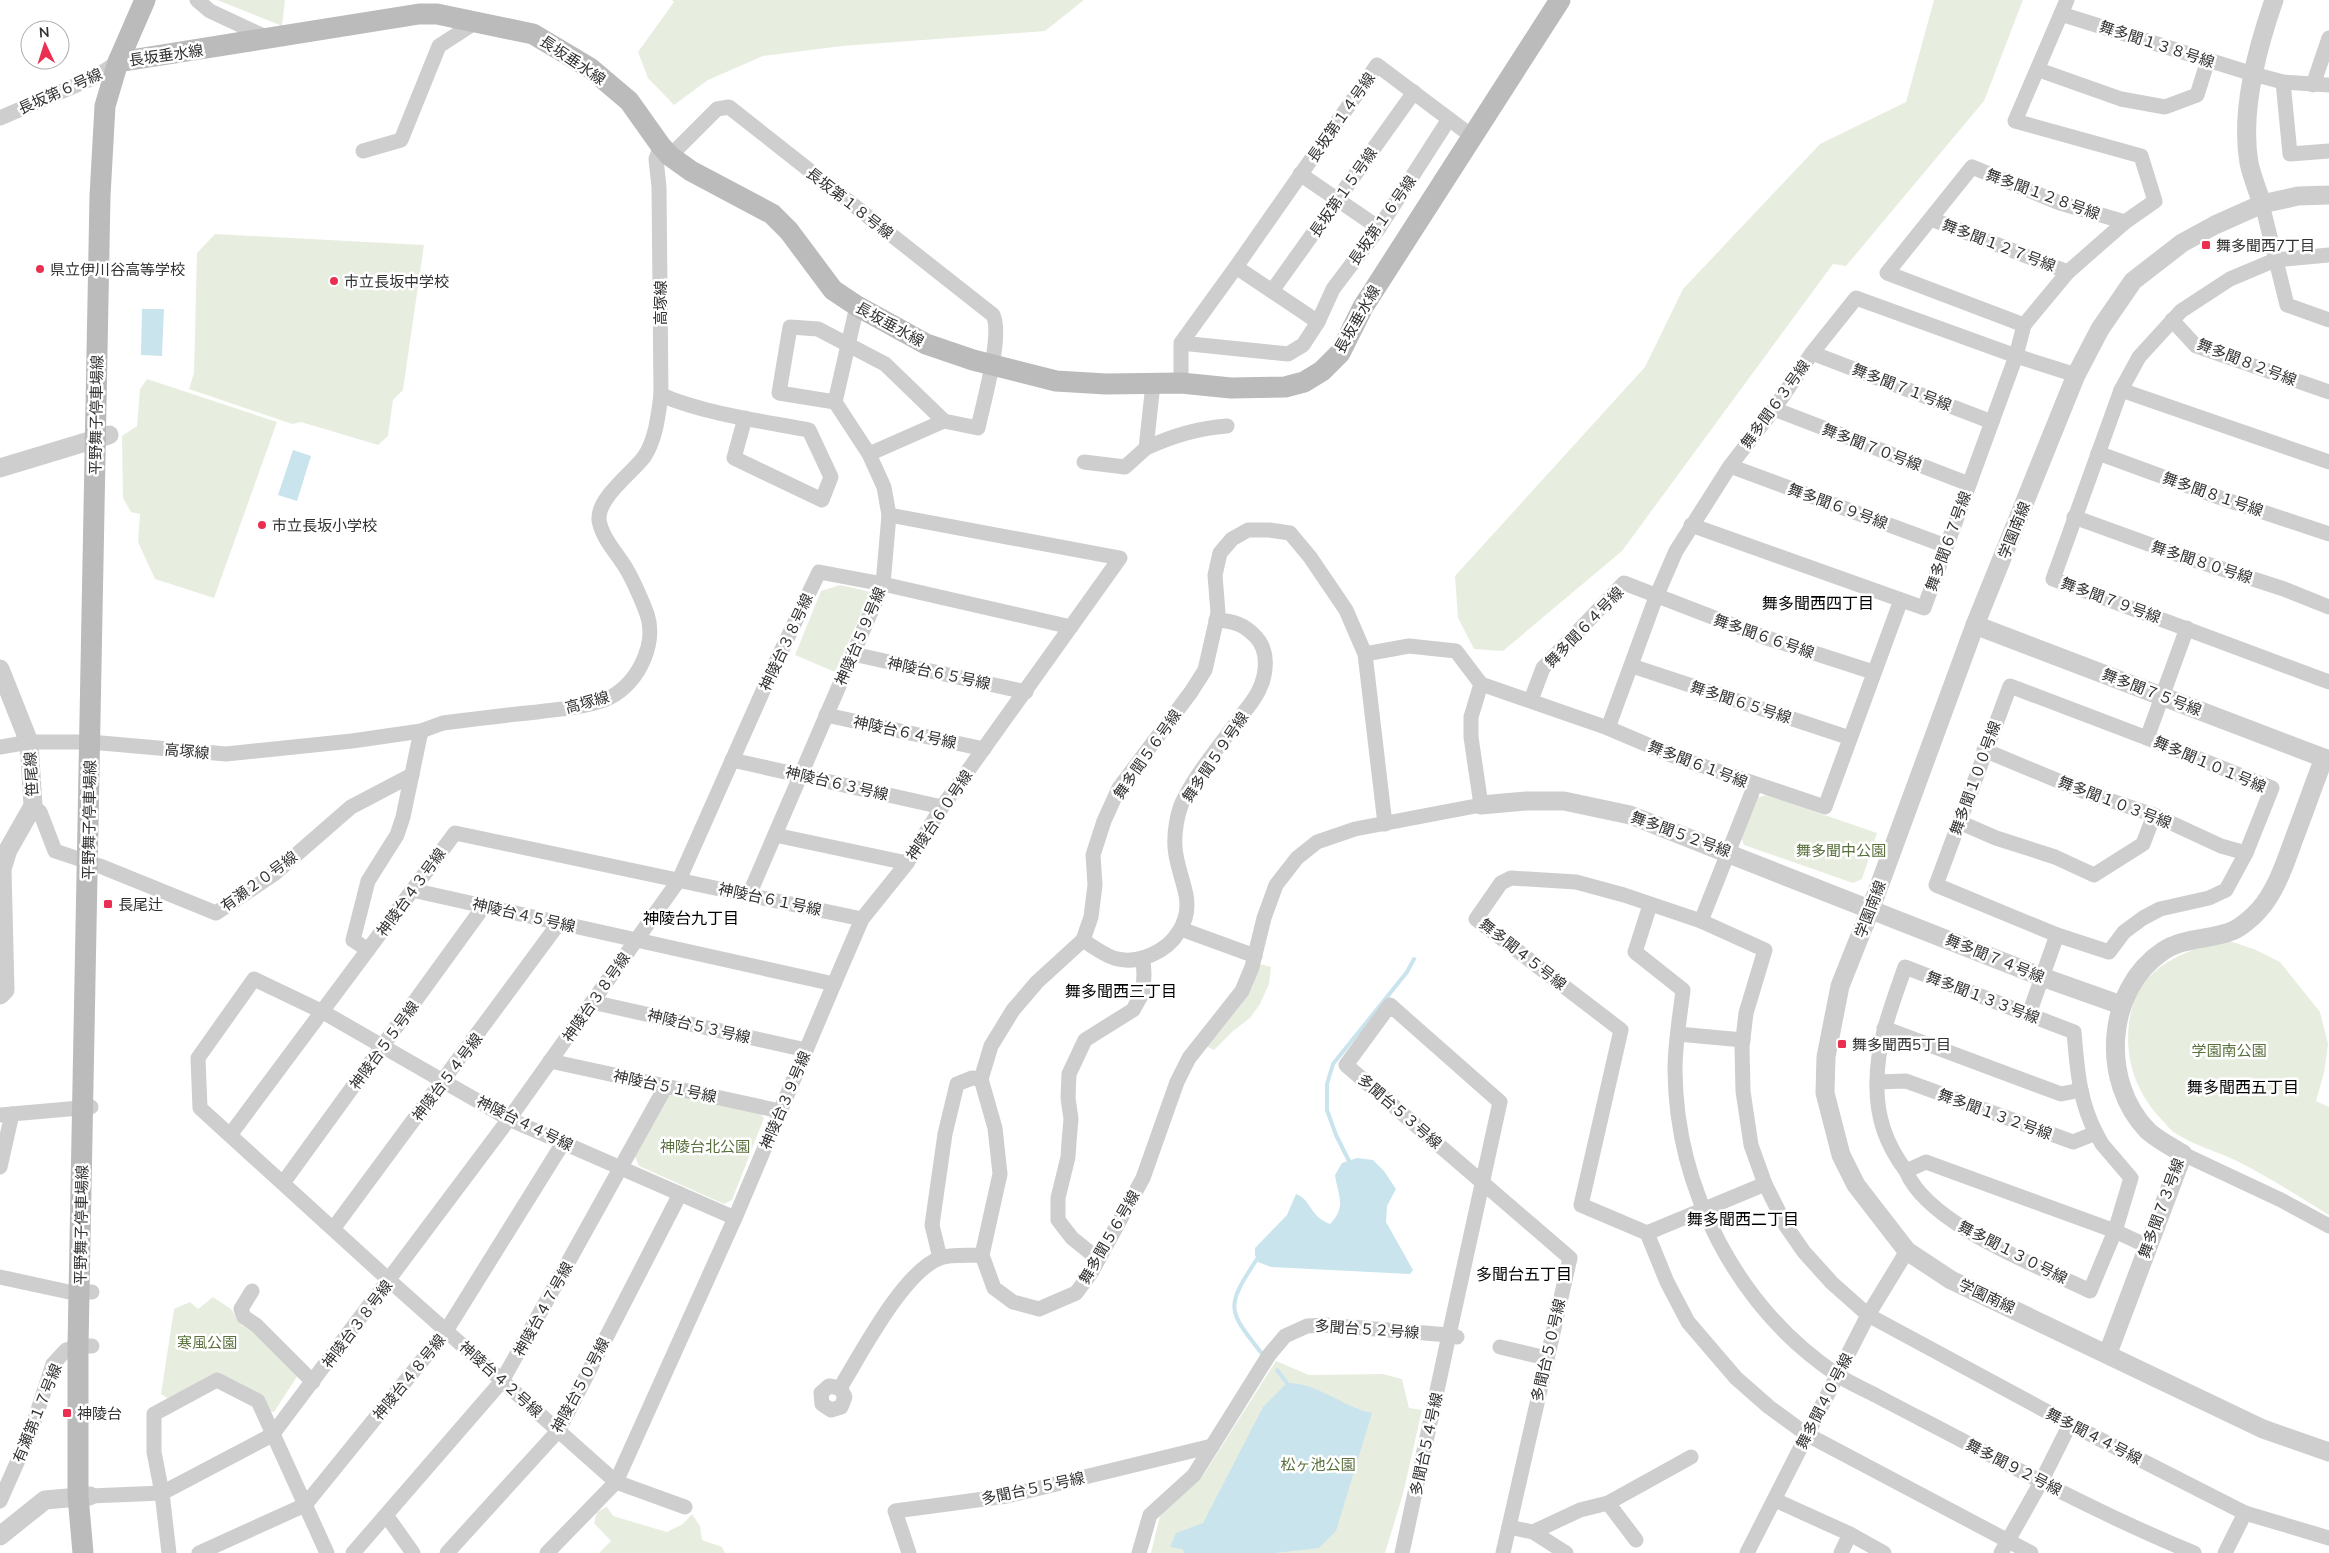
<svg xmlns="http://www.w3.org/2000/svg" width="2329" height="1553" font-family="Mulish,'Noto Sans JP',sans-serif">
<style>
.green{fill:#e8eedf}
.water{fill:#cae4ee}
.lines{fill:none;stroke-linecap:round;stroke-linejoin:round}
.stream{stroke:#cae4ee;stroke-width:4}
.minor{stroke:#cecece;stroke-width:15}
.tertiary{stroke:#cecece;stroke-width:19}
.secondary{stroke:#bbb;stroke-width:21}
.poi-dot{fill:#eb2f51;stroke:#fff;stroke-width:2}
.labels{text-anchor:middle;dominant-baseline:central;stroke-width:5;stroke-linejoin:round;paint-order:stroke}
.street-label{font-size:15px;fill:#313131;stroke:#fff}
.poi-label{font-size:15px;fill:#313131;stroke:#fff;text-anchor:start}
.park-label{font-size:15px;fill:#596f3c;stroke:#fff}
.neighbourhood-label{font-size:16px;fill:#000;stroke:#fff}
</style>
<rect width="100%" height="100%" fill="#fff"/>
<g class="green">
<polygon points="217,0 285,0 282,26"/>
<polygon points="672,0 1084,0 1045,31 842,46 763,56 708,80 674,105 648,78 638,52 674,2"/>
<polygon points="1934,0 2023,0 1984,101 1846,266 1833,264 1622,551 1503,651 1474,649 1458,618 1455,576 1645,367 1683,289 1820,144 1906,102"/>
<polygon points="215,234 424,245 403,390 393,400 388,436 378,445 301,422 292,424 189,389 194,373 197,253"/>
<polygon points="147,379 277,422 214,598 155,579 138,542 140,514 131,512 123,498 122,436 137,426 140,389"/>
<polygon points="840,585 871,592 835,672 795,655 821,591"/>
<polygon points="1766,795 1877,833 1862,879 1853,883 1744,845 1741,838 1756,798"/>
<path d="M2227,940l29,10 24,12 40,50 8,32 -4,29 -8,28 13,6v108c-30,-18 -60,-38 -92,-54 -20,-10 -42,-15 -62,-28 -5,-3 -9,-9 -13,-13 -28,-29 -40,-68 -31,-108 10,-46 54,-62 96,-72z"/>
<polygon points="1260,964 1271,967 1269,984 1260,1004 1250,1018 1233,1031 1214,1050 1206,1046 1243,1002 1252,987"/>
<polygon points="675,1094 759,1112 764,1118 732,1200 724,1204 639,1166 634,1154 665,1097"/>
<polygon points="213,1297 231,1309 241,1325 251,1330 298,1375 274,1412 268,1411 260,1394 221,1374 169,1399 161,1394 174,1309 190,1302 198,1309"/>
<polygon points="1276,1361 1309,1375 1383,1374 1402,1379 1409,1408 1422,1410 1403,1494 1385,1553 1151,1553 1160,1516 1204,1474"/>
<polygon points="607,1507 613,1516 667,1532 683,1524 692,1514 700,1526 702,1540 722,1547 725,1553 599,1553 611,1541 594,1523 597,1512"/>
</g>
<g class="water">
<polygon points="142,309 164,309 162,356 141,355"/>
<polygon points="293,450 311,456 297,501 278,495"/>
<path d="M1357,1158l16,2 11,11 12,18 -9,17 -1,16 27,48 -3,4 -139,-7 -13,-5 -3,-7v-7l32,-33 9,-21c15,5 13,22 34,30 17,-18 8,-27 5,-49l7,-12z"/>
<path d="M1287,1383c32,0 55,24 85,30l-36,118 -17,17 -44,5h-90l-3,-4 -12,-2 6,-14 27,-10 60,-116z"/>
</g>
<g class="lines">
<g class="stream">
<polyline points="1349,1161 1336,1135 1327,1110 1327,1084 1333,1064 1407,972 1414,959"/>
<path d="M1257,1259c-33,50 -29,51 6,96"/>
<polyline points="1277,1370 1287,1383"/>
</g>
<g class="minor">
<polyline points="197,0 210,11 268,38"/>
<polyline points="2061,14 2253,74 2283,82 2329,85"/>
<polyline points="2039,70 2121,99 2165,107 2197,95 2208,60"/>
<polyline points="2283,82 2290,154 2329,151"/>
<polyline points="2313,85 2329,38"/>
<polyline points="0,118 95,77 118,62"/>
<polyline points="363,151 401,140 439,46 476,22"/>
<path d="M670,156l47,-47 12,-2 264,208c10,20 -10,89 -15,113l-34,-7 -59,-57 -67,-35 -28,-2 -11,66 56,9"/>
<polyline points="1300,174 1379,228"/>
<polyline points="2262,204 2287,305 2329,320"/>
<polyline points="1931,219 2068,272"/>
<polyline points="2329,255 2275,260 2230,279 2181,311 2139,357 2121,390 2053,579 2329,682"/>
<polyline points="1236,267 1377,65 1473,137"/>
<polyline points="1272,291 1414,92"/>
<polyline points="2172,320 2196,346 2329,392"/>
<polyline points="1318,322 1333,289 1379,228 1449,119"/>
<polyline points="2024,325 1887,273 1972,167 2060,203 2125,222"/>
<polyline points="1181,343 1288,354 1303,345 1318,322 1236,267 1181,343 1181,383"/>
<polyline points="1812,353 1992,422"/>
<polyline points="2121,390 2329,462"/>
<path d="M661,395c45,19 100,26 148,35l22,47 -9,23 -88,-42 11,-40"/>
<polyline points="1774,409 1969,484"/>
<path d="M1146,448c26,-12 52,-20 81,-22"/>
<polyline points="2098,453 2221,498 2329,534"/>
<polyline points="869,454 944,421"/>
<polyline points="1084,462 1125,467 1146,448 1153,384"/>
<polyline points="1730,466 1946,546"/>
<polyline points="2074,517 2176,554 2284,589 2329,607"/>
<polyline points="1691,525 1924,608 2016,356 2024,325 2068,272 2125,222 2155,201 2141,156 2015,121 2067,0"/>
<polyline points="853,654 1026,692"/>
<polyline points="1365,654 1409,646 1456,651 1481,684"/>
<polyline points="1632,666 1850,738"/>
<polyline points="1531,700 1543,668 1624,583 1764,637 1873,672"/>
<polyline points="826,715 984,749"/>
<polyline points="1608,728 1656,597 1676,551 1730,466 1774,409 1812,353 1856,298 2016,356 2076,375"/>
<path d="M0,747l29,-5h61l136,12 126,-13 69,-10 22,-8c31,-4 63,-8 94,-11 22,-3 45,-4 67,-12 31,-11 54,-54 43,-86 -4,-11 -14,-34 -20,-44 -9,-16 -25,-31 -28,-50 -2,-22 33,-47 45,-63 12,-18 14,-41 17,-62l-2,-208 -3,-28 5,-13"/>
<polyline points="1984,750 2085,792 2154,815 2221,846 2246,853"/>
<polyline points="732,760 942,807"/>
<polyline points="33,806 40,812 55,851 100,866 216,913 274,874 351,807 412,775"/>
<polyline points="1959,822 1996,838 2055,857 2094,875 2143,844 2154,815"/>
<polyline points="1385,824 1365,654 1346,610 1310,557 1290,533 1269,530 1248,530 1232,539 1220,553 1215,575 1218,613 1205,670 1191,692 1119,788 1104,821 1093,855 1095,885 1091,917 1083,940 1037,982 1013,1010 991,1046 981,1079 995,1128 1000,1174 982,1255 994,1288 1013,1302 1039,1309 1076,1293 1091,1273 1143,1178 1177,1082 1189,1058 1242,991 1252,967 1264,918 1276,885 1297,858 1317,842 1355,829 1481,805 1471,737 1471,717 1481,684 1608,728 1676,757 1825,807 1901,600"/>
<polyline points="775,835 907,863"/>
<polyline points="412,890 834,984 735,1218 616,1482 547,1553"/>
<polyline points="749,895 883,584 889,515 884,487 869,454 835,402 857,306"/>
<path d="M1650,905l-15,47 48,38c-3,26 -8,53 -8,80 1,119 62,237 161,304 13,9 28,15 41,22 30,16 60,31 90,47 74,39 149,78 227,110"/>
<polyline points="1701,921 1755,785"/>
<polyline points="1181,929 1255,956"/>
<polyline points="2057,935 2109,952 2124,932 2143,918 2160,909 2209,898 2226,890 2246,853 2272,788 2147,738"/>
<path d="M1083,940c24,17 39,27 68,15 24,-10 40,-34 35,-60 -3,-16 -10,-31 -11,-48 -1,-14 2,-32 7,-44 14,-30 41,-61 60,-88 6,-8 13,-16 17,-25 8,-16 10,-39 -3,-53 -12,-13 -23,-16 -40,-17"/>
<polyline points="368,950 353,940 368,881 397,835 403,817 421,731"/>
<polyline points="834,984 862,919 907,863 942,807 1120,558 889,515"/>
<polyline points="592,1002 806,1050"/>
<polyline points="2029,1014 2057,935 1936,885 2010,686 2147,738 2187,628"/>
<polyline points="1884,1028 2061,1094 2081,1090"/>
<polyline points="1678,1034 1743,1040"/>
<polyline points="550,1061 780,1111"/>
<path d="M1877,1082c0,-41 15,-77 28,-115l169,65c3,35 5,69 22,101"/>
<polyline points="0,1115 91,1107"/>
<polyline points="230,1135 455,833 862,919"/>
<polyline points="2183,1154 2281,1200 2329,1226"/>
<polyline points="0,1167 12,1114"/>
<path d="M1906,1171c-20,-27 -30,-54 -29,-89l29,-1 167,61 23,-9 6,11 29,34 -16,53 -189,-69 -20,9c22,54 133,95 184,120l25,-60 32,15"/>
<polyline points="283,1183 484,906"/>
<polyline points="333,1229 559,923"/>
<polyline points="1647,1233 1765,1184"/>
<polyline points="940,1258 932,1225 945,1134 957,1084 972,1078 981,1079"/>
<polyline points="1098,1259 1072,1238 1058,1220 1058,1198 1068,1157 1069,1142 1071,1119 1068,1098 1069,1074 1085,1040 1133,1010 1143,992 1144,974 1143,959"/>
<polyline points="0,1277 69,1292 92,1292"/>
<polyline points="252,1291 241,1309 244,1317 256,1325 313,1382"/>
<polyline points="1500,1347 1546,1358"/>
<polygon points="829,1386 840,1388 845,1397 841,1407 831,1410 822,1404 821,1393"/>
<path d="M840,1388c21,-34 63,-116 100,-130 11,-4 30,-2 42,-3"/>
<polyline points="90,1496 162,1493 272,1435 509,1119 679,880 774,666 819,572 883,584 1071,627"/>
<polyline points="1775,1500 1850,1534 1884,1553"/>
<polyline points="0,1501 31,1431 53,1364 66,1350 78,1346 92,1346"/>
<polyline points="1608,1503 1636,1540"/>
<polyline points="685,1507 616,1482 390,1281 200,1108 198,1058 254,979 323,1012 509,1119 735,1218"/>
<polyline points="386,1515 413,1553"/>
<polyline points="1509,1527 1533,1532 1566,1553"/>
<polyline points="1533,1532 1580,1510 1608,1503 1691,1457"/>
<polyline points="169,1553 162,1493 154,1452 154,1414 217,1380 258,1401 327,1553"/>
<polyline points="199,1553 305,1505 446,1331 563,1143"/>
<polyline points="353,1553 502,1381 666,1086"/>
<polyline points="447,1553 558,1431 680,1194"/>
<polyline points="909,1553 895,1511 1007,1496 1212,1446"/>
<polyline points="1139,1553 1150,1515 1194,1475 1269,1355 1285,1336 1307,1326 1326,1325 1449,1335 1500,1102 1390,1005 1346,1065 1570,1258 1503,1553"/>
<polyline points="1402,1553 1449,1335 1457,1337"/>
<polyline points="1747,1553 1868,1315 1907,1251"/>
<polyline points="1841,1553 1850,1534"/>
<polyline points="2001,1553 2041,1482 2070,1424"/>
<polyline points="2031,1553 1806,1434 1769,1407 1736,1378 1688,1322 1667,1282 1647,1233 1581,1205 1621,1030 1476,919 1501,883 1511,878 1576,882 1624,895 1701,921 1765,950 1746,1013 1742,1047 1743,1091 1751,1145 1765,1184 1786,1226 1804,1252 1832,1283 1868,1315 2070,1424 2245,1513 2329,1538"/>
<polyline points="2225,1553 2245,1513"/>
</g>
<g class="tertiary">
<polyline points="2329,195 2298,196 2262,204 2215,225 2182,243 2133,281 2100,329 2076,375 1975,625 1871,908 1840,986 1826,1057 1825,1093 1841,1155 1856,1185 1907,1251 1951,1280 2263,1429 2329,1452"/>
<path d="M2262,204c-4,-13 -10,-27 -13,-41 -9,-52 8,-114 25,-163"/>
<polyline points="0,468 109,435"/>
<polyline points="1975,625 2329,760"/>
<polyline points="0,669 29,742 33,806 8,850 2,869 5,990 0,995"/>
<polyline points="1481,805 1526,801 1564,801 1630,815 2042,977 2121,1005"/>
<path d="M2108,1353l75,-199c-11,-7 -25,-14 -35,-23 -48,-49 -43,-141 15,-180 21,-14 47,-11 69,-20 8,-3 21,-14 27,-21 18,-20 27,-50 36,-74 10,-26 19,-52 29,-78"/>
<polyline points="0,1536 45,1500 90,1496"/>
</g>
<g class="secondary">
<polyline points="118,62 419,14 437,14 533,34 590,68 629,101 661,146 670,156 691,171 772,214 789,231 833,290 857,306 926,344 973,360 1056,381 1106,384 1181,383 1231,388 1285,387 1304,382 1322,371 1340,353 1363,307 1560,0"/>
<polyline points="83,1553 78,1496 78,1346 100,196 105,106 118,62 145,0"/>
</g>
</g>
<g class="poi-dot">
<rect x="2201" y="240" width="10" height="10" rx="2.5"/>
<circle cx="40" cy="269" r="5"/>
<circle cx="334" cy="281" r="5"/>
<circle cx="262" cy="525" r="5"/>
<rect x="103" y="899" width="10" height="10" rx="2.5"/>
<rect x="1837" y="1039" width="10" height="10" rx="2.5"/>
<rect x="62" y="1408" width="10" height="10" rx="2.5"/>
</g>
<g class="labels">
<g class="street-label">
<text transform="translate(2157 44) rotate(18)">舞多聞１３８号線</text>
<text transform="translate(166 55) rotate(-8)">長坂垂水線</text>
<text transform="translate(573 60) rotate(34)">長坂垂水線</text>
<text transform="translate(60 91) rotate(-24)">長坂第６号線</text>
<text transform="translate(1341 117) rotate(-55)">長坂第１４号線</text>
<text transform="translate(1343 192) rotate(-55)">長坂第１５号線</text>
<text transform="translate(2043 194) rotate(20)">舞多聞１２８号線</text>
<text transform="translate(850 203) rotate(38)">長坂第１８号線</text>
<text transform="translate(1382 220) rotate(-55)">長坂第１６号線</text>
<text transform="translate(1999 245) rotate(21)">舞多聞１２７号線</text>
<text transform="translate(660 303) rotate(-90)">高塚線</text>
<text transform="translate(1357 319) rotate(-60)">長坂垂水線</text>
<text transform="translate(890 324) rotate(29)">長坂垂水線</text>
<text transform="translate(2247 362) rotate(21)">舞多聞８２号線</text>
<text transform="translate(1902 387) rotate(21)">舞多聞７１号線</text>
<text transform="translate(1775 404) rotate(-54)">舞多聞６３号線</text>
<text transform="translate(96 415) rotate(-89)">平野舞子停車場線</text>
<text transform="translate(1872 447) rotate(21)">舞多聞７０号線</text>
<text transform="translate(2213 494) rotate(19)">舞多聞８１号線</text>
<text transform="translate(1838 506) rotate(20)">舞多聞６９号線</text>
<text transform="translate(2014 530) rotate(-68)">学園南線</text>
<text transform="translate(1948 541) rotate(-70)">舞多聞６７号線</text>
<text transform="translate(2202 562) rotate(18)">舞多聞８０号線</text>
<text transform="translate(2111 600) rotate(20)">舞多聞７９号線</text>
<text transform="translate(1584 627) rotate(-46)">舞多聞６４号線</text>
<text transform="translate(860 636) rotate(-67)">神陵台５９号線</text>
<text transform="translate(1764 636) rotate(19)">舞多聞６６号線</text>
<text transform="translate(786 642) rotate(-65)">神陵台３８号線</text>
<text transform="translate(939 673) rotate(12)">神陵台６５号線</text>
<text transform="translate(2152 692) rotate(21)">舞多聞７５号線</text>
<text transform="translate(587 702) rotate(-15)">高塚線</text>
<text transform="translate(1741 702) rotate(18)">舞多聞６５号線</text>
<text transform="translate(905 732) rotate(12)">神陵台６４号線</text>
<text transform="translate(187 751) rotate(5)">高塚線</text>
<text transform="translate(1147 754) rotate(-55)">舞多聞５６号線</text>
<text transform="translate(1215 757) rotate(-56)">舞多聞５９号線</text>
<text transform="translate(1698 764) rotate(21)">舞多聞６１号線</text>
<text transform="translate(2210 764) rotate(23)">舞多聞１０１号線</text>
<text transform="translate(31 774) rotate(-93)">笹尾線</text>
<text transform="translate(1975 778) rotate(-70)">舞多聞１００号線</text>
<text transform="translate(837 783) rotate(13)">神陵台６３号線</text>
<text transform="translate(2115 802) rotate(21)">舞多聞１０３号線</text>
<text transform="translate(939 815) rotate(-56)">神陵台６０号線</text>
<text transform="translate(89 820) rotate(-89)">平野舞子停車場線</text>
<text transform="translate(1681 834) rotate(20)">舞多聞５２号線</text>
<text transform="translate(259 881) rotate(-36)">有瀬２０号線</text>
<text transform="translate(411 892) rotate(-54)">神陵台４３号線</text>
<text transform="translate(770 899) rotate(12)">神陵台６１号線</text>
<text transform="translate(1870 909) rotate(-69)">学園南線</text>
<text transform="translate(524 915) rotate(13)">神陵台４５号線</text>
<text transform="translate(1523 954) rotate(38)">舞多聞４５号線</text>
<text transform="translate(1995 958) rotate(22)">舞多聞７４号線</text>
<text transform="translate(596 997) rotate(-55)">神陵台３８号線</text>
<text transform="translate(1983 997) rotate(21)">舞多聞１３３号線</text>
<text transform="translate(699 1026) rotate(13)">神陵台５３号線</text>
<text transform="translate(384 1045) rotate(-54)">神陵台５５号線</text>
<text transform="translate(447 1077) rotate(-53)">神陵台５４号線</text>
<text transform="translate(665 1086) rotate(12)">神陵台５１号線</text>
<text transform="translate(785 1100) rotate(-67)">神陵台３９号線</text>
<text transform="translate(1400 1111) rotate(41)">多聞台５３号線</text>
<text transform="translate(1995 1114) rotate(20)">舞多聞１３２号線</text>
<text transform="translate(525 1123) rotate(26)">神陵台４４号線</text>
<text transform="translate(2161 1208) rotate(-70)">舞多聞７３号線</text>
<text transform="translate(81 1225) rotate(-89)">平野舞子停車場線</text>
<text transform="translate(1109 1237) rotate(-60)">舞多聞５６号線</text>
<text transform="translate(2013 1252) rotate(27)">舞多聞１３０号線</text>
<text transform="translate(1987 1296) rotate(25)">学園南線</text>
<text transform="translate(543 1309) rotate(-61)">神陵台４７号線</text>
<text transform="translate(357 1324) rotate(-53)">神陵台３８号線</text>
<text transform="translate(1367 1329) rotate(4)">多聞台５２号線</text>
<text transform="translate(1548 1350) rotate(-77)">多聞台５０号線</text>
<text transform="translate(409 1377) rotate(-51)">神陵台４８号線</text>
<text transform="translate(501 1379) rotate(42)">神陵台４２号線</text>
<text transform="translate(580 1385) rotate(-62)">神陵台５０号線</text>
<text transform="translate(1824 1401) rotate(-63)">舞多聞４０号線</text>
<text transform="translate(37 1413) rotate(-68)">有瀬第１７号線</text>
<text transform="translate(2094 1436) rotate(27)">舞多聞４４号線</text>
<text transform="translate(1426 1444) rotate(-78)">多聞台５４号線</text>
<text transform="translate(2014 1467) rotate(27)">舞多聞９２号線</text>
<text transform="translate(1033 1488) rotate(-12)">多聞台５５号線</text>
</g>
<g class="poi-label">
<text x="2216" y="245">舞多聞西7丁目</text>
<text x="50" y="269">県立伊川谷高等学校</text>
<text x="344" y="281">市立長坂中学校</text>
<text x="272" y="525">市立長坂小学校</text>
<text x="118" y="904">長尾辻</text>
<text x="1852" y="1044">舞多聞西5丁目</text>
<text x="77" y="1413">神陵台</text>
</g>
<g class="park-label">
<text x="1841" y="850">舞多聞中公園</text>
<text x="2229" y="1050">学園南公園</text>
<text x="705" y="1146">神陵台北公園</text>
<text x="207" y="1342">寒風公園</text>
<text x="1318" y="1464">松ヶ池公園</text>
</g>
<g class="neighbourhood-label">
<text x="1818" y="603">舞多聞西四丁目</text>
<text x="691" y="918">神陵台九丁目</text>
<text x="1121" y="991">舞多聞西三丁目</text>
<text x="2243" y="1087">舞多聞西五丁目</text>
<text x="1743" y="1219">舞多聞西二丁目</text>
<text x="1524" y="1274">多聞台五丁目</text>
</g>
</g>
<g transform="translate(45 45) rotate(356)"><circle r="24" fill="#ffffff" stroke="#adadad"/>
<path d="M0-4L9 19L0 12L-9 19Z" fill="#eb2f51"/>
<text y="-8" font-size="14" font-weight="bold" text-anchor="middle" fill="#313131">N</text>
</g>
</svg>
